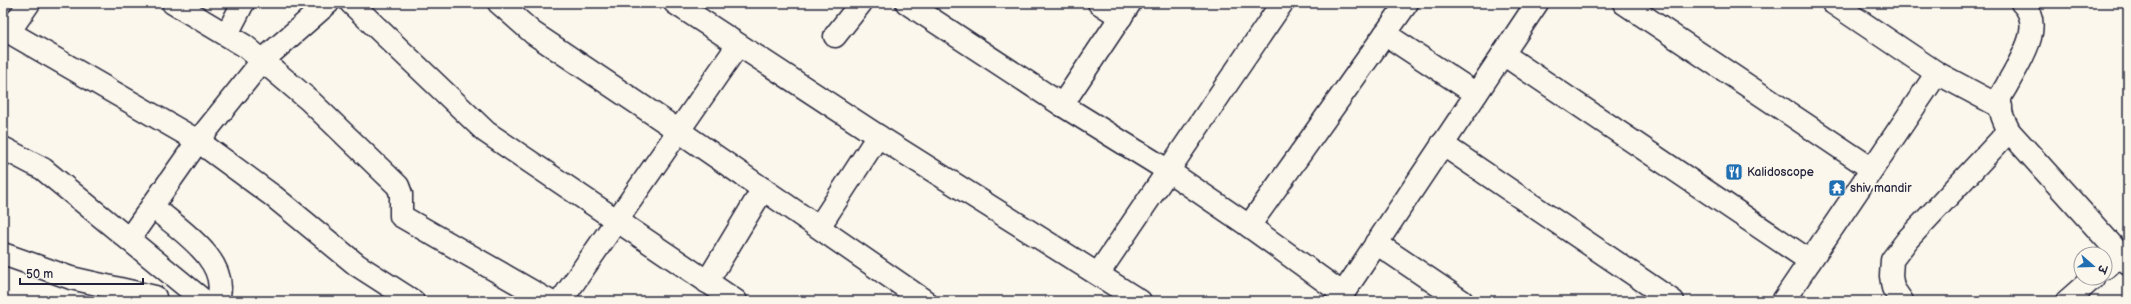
<svg xmlns="http://www.w3.org/2000/svg" width="2131" height="304" font-family="'Balsamiq Sans','Playpen Sans Deva',sans-serif">
<style>
.lines{fill:none;stroke-linecap:round;stroke-linejoin:round}
.minor-casing{stroke:#22223b;stroke-width:25}
.minor{stroke:#fbf7ec;stroke-width:22}
.labels{text-anchor:middle;dominant-baseline:central;stroke-width:3.5;stroke-linejoin:round;paint-order:stroke}
.poi-label{font-size:12px;fill:#22223b;stroke:#fbf7ec;text-anchor:start}
</style>
<rect width="100%" height="100%" fill="#fbf7ec"/>
<filter id="ink" filterUnits="userSpaceOnUse"><feTurbulence type="fractalNoise" baseFrequency=".025" numOctaves="2"/><feDisplacementMap in="SourceGraphic" scale="8" xChannelSelector="R" yChannelSelector="G"/><feConvolveMatrix kernelMatrix="1 2 1 2 8 2 1 2 1" color-interpolation-filters="sRGB"/></filter>
<g filter="url(#ink)">
<g class="lines">
<g class="minor-casing">
<g id="minor">
<polyline points="173,3 245,46 309,100 398,186 401,194 401,216 549,301"/>
<polyline points="351,3 486,132 736,301"/>
<polyline points="499,3 533,33 679,131 925,301"/>
<polyline points="675,3 878,136 1140,301"/>
<polyline points="907,3 1062,105"/>
<polyline points="1099,3 1121,17"/>
<polyline points="1130,3 1062,105 1167,170 1249,226"/>
<polyline points="1624,3 1872,169"/>
<polyline points="1833,3 1937,73"/>
<path d="M2022,3c24,23 -3,59 -15,82 -2,4 -6,9 -7,14 -1,12 4,22 9,32l119,132"/>
<polyline points="3,28 9,32 29,3"/>
<polyline points="9,32 198,141 262,61 328,3"/>
<polyline points="227,34 243,3"/>
<polyline points="1385,34 1476,94"/>
<polyline points="835,36 861,3"/>
<polyline points="1503,54 1810,261"/>
<polyline points="1442,144 1673,301"/>
<polyline points="3,148 43,169 204,301"/>
<path d="M152,206c26,23 81,56 65,95"/>
<polyline points="819,227 878,136"/>
<polyline points="129,239 198,141 273,196 357,265 413,301"/>
<polyline points="1376,243 1462,301"/>
<polyline points="3,254 71,278 155,297"/>
<polyline points="2105,268 2120,255"/>
<polyline points="1098,274 1282,3"/>
<polyline points="707,282 763,189"/>
<polyline points="1343,294 1249,226 1407,3"/>
<polyline points="561,301 738,45"/>
<polyline points="1338,301 1537,3"/>
<polyline points="1783,301 1937,73 2001,107"/>
<polyline points="1902,301 1893,288 1891,276 1892,260 1908,239 2009,131"/>
<polyline points="2067,301 2093,278"/>
</g>
</g>
<use href="#minor" class="minor"/>
</g>
</g>
<defs>
<g id="restaurant-square" transform="scale(0.9)"><rect x="-9" y="-9" width="18" height="18" rx="4" fill="#1f6fb2" stroke="#fbf7ec"/><path d="M-5-6h1v4h1v-4h1v4h1v-4h1v5L-1.5 .5V6h-2V.5L-5-1ZM5-6V6H3V1.5H1.5Q1.5-4 5-6Z" fill="#fff"/></g>
<g id="temple-square" transform="scale(0.9)"><rect x="-9" y="-9" width="18" height="18" rx="4" fill="#1f6fb2" stroke="#fbf7ec"/><path d="M0-6L5-2H3V0L6.5 2.5H4V6H1.5V3h-3V6H-4V2.5H-6.5L-3 0V-2H-5Z" fill="#fff"/></g>
</defs>
<g fill-rule="evenodd">
<use href="#restaurant-square" x="1734" y="172"/>
<use href="#temple-square" x="1837" y="188"/>
</g>
<g class="labels">
<g class="poi-label">
<text x="1747" y="172">Kalidoscope</text>
<text x="1850" y="188">shiv mandir</text>
</g>
</g>
<rect width="2131" height="304" fill="none" stroke="#fbf7ec" stroke-width="16"/>
<rect x="8" y="8" width="2115" height="288" fill="none" stroke="#22223b" stroke-width="1.5" filter="url(#ink)"/>
<g transform="translate(2093 266) rotate(110)"><circle r="19" fill="#fbf7ec" stroke="#a4a2a5"/>
<path d="M0-3L7 15L0 10L-7 15Z" fill="#1f6fb2"/>
<text y="-6" font-size="11" font-weight="bold" text-anchor="middle" fill="#22223b">उ</text>
</g>
<path d="M20 278v6h123v-6" fill="none" stroke="#22223b" stroke-width="2"/>
<text x="26" y="278" font-size="12" fill="#22223b" stroke="#fbf7ec" stroke-width="3" paint-order="stroke">50 m</text>
</svg>
